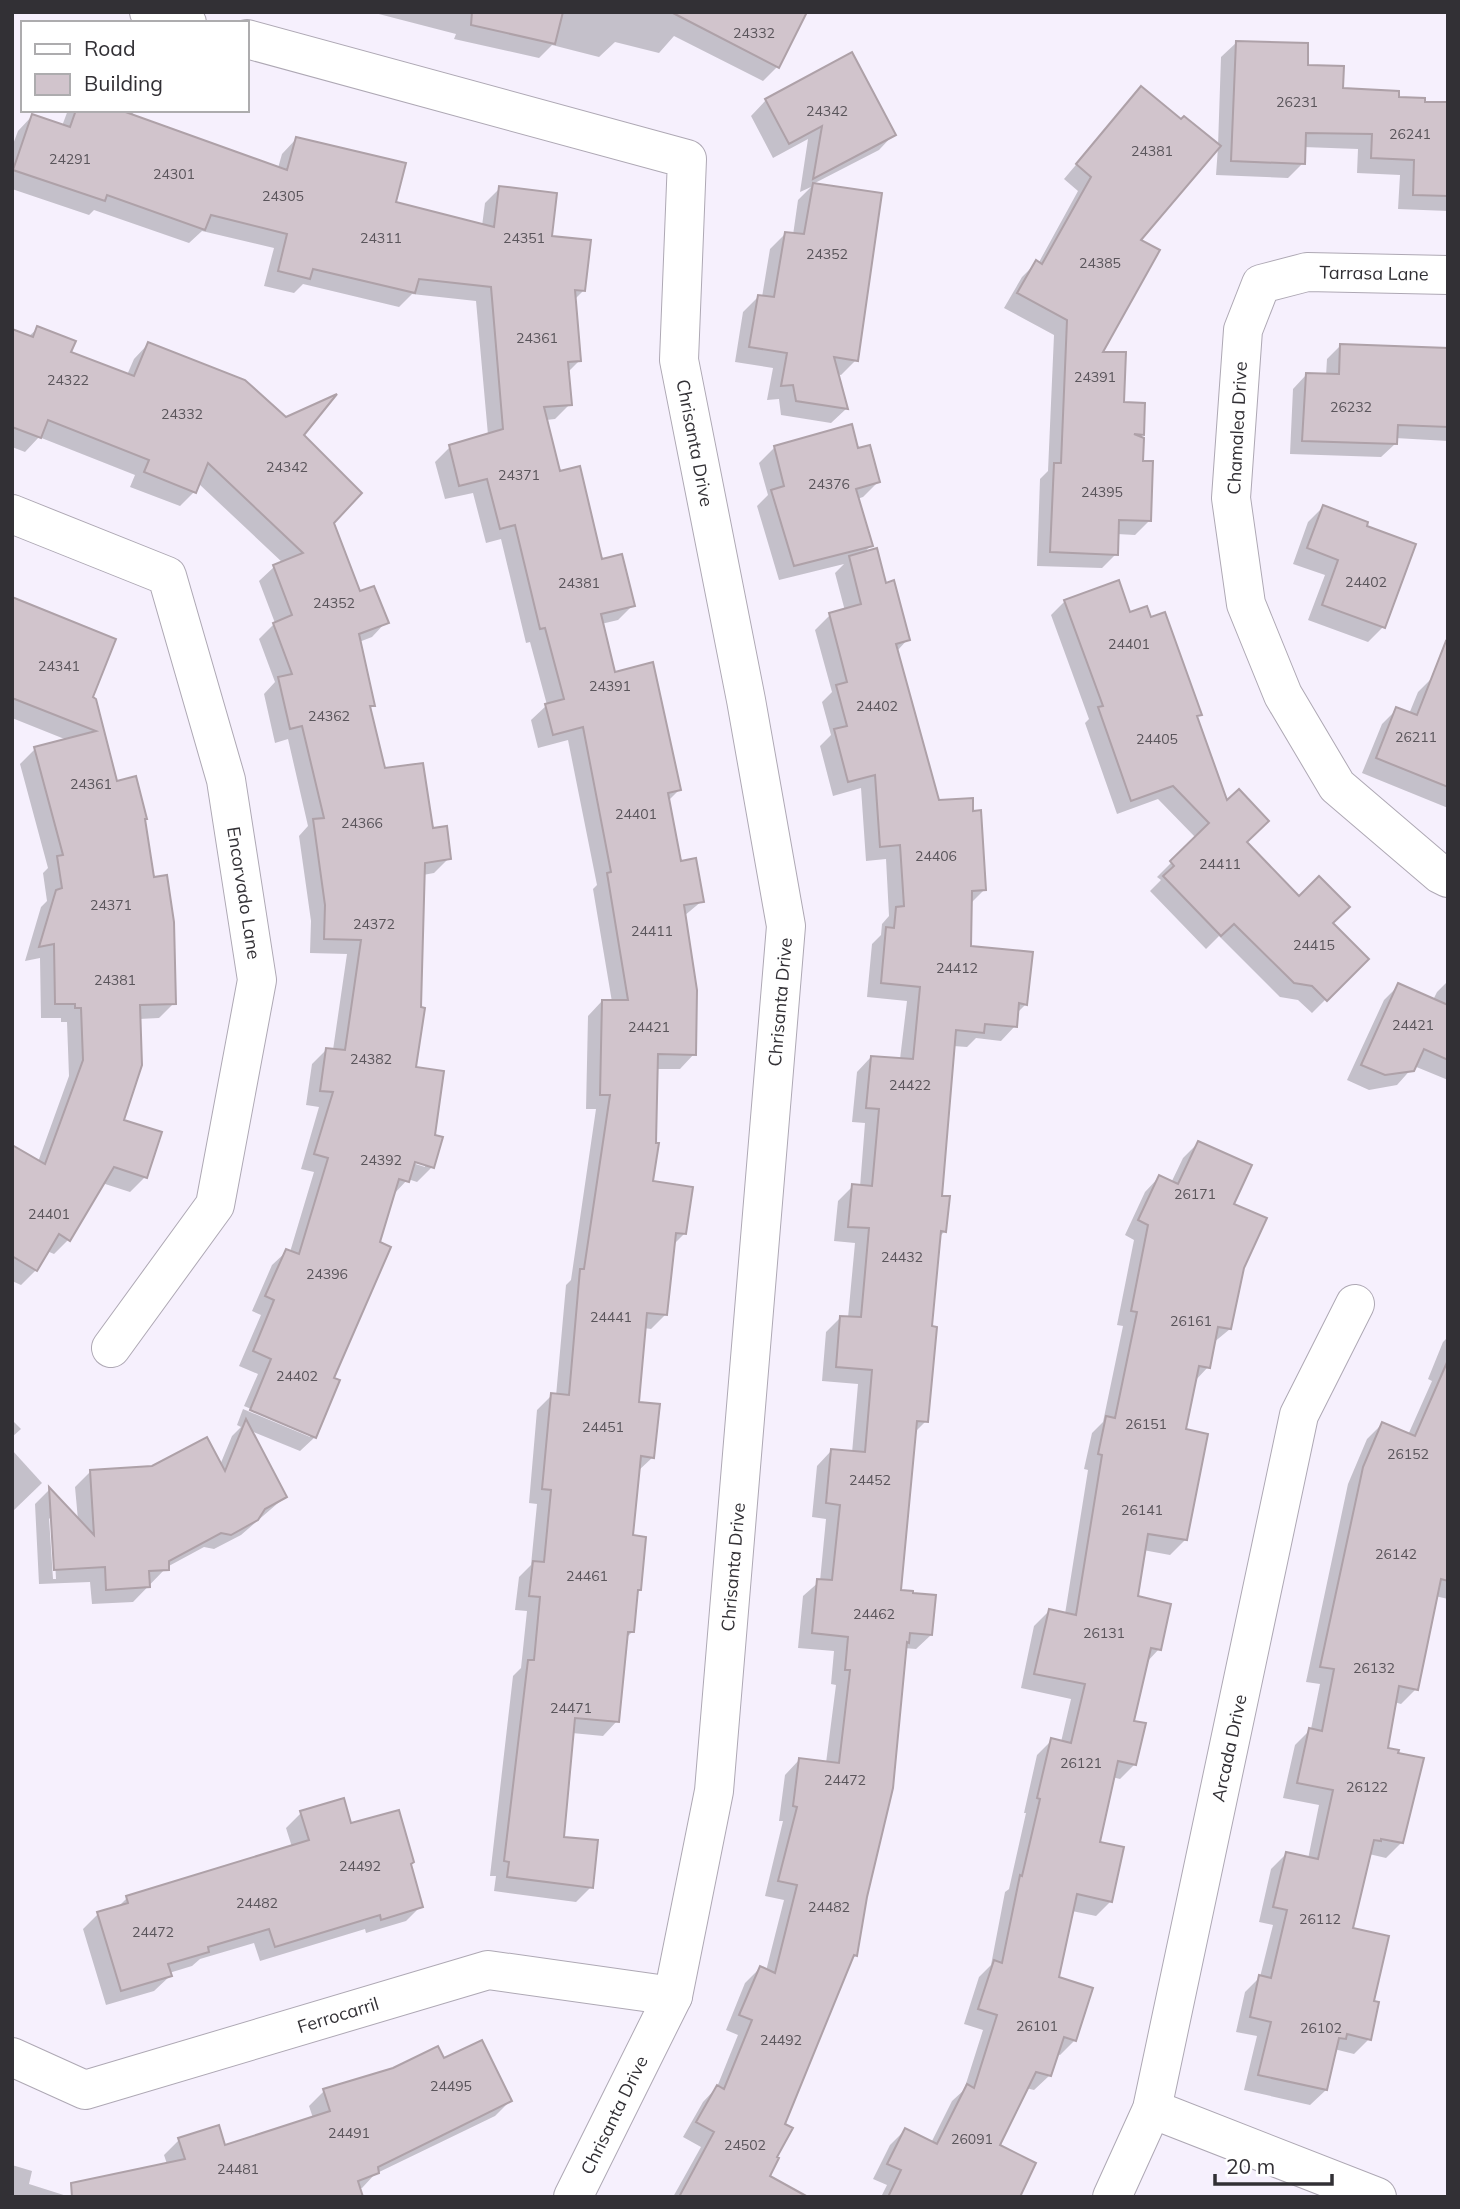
<svg xmlns="http://www.w3.org/2000/svg" width="1460" height="2209" font-family="Mulish,sans-serif">
<style>
.shadow{fill:#0003;fill-rule:evenodd}
.building{fill:#d1c4cc;stroke:#aea1a8;stroke-width:2}
.lines{fill:none;stroke-linecap:round;stroke-linejoin:round}
.minor-casing{stroke:#aea8b4;stroke-width:40}
.minor{stroke:#fff;stroke-width:38}
.labels{text-anchor:middle;dominant-baseline:central;stroke-width:5;stroke-linejoin:round;paint-order:stroke}
.number-label{font-size:14px;fill:#5a555b}
.street-label{font-size:18px;fill:#323035;stroke:#fff}
</style>
<rect width="100%" height="100%" fill="#f6f0fd"/>
<g class="shadow">
<polygon points="371,12 805,12 777,67 763,81 674,36 659,53 615,42 599,57 552,45 539,58 454,39 456,34"/>
<polygon points="1237,42 1306,67 1341,90 1423,103 1448,104 1448,211 1398,209 1400,175 1357,173 1358,149 1303,147 1303,163 1288,178 1216,175 1218,147 1139,241 1100,353 1122,404 1142,434 1138,438 1149,521 1135,535 1117,534 1116,554 1102,568 1037,566 1040,479 1048,471 1054,335 1004,308 1022,277 1036,263 1038,264 1078,191 1064,179 1141,88 1181,121 1218,146 1221,57"/>
<polygon points="851,55 894,134 879,150 813,184 856,360 841,375 836,374 846,409 831,423 781,415 779,399 767,400 773,368 735,362 743,312 758,297 762,297 770,249 785,234 793,235 798,200 811,187 800,192 808,139 773,158 751,116 766,100"/>
<polygon points="68,110 131,110 134,111 132,116 278,168 282,154 296,139 394,203 482,226 485,203 500,188 550,237 583,291 574,300 580,360 567,373 570,404 555,419 546,420 559,473 601,561 633,605 618,620 601,624 614,674 679,790 668,801 680,863 702,901 684,916 694,1054 680,1069 656,1069 651,1183 685,1233 673,1245 666,1314 651,1329 644,1328 637,1403 653,1457 638,1471 631,1537 639,1589 636,1593 632,1632 626,1638 617,1721 603,1736 572,1733 562,1839 591,1887 576,1902 494,1891 496,1876 490,1876 513,1676 521,1668 527,1611 515,1610 519,1577 531,1565 537,1504 529,1503 537,1410 552,1395 556,1396 566,1285 571,1280 596,1109 586,1109 588,1016 602,1001 612,1002 593,889 597,885 568,740 538,748 531,720 547,705 530,642 526,643 501,539 486,543 473,493 445,499 435,462 450,447 488,435 476,301 412,294 399,307 303,284 294,293 264,286 274,248 202,231 189,243 94,210 89,215 12,189 12,147 18,131 32,116 62,126"/>
<path d="M38,328l31,25 58,22 7,-16 14,-15 154,91 57,158 27,29 -14,15 -13,5 14,63 -4,5 14,60 48,60 18,28 -15,15 -11,2 -9,194 19,67 -1,31 -15,15 -9,-3 -16,17 -77,241 -15,14 -49,-20 34,66 -44,38 -27,14 -10,-2 -37,20 -34,35 -41,2 -2,-22 -51,2 -4,-80 14,-14 29,30 -3,-33 15,-15 130,-7 12,-29 9,-9 -4,-2 6,-16 67,28v-4l-66,-27 14,-32 -19,-8 22,-51 -9,-4 20,-46 15,-14 3,1 24,-80 -13,-3 18,-62 -13,-2 6,-41 15,-15 6,1 14,-96 -37,-1 1,-32 -12,-85 9,-10 -20,-87 -13,4 -11,-49 11,-12 -16,-43 16,-16 -16,-42 15,-14 9,-4 -85,-80 -4,9 -14,14 -50,-19 5,-12 -96,-38 -14,15 -13,-5v-116l16,6zM407,1158l18,6v3l-19,-6zM49,1518l4,4 3,57h-3z"/>
<polygon points="1341,345 1448,350 1448,441 1395,438 1395,444 1381,457 1290,454 1293,389 1306,375 1326,376 1327,359"/>
<polygon points="774,448 857,450 878,482 863,497 857,499 871,546 862,554 885,585 908,639 897,651 937,802 984,890 970,904 969,947 1026,1004 1017,1013 1015,1026 1001,1041 976,1038 967,1047 953,1046 940,1197 945,1231 939,1237 930,1328 926,1421 914,1433 899,1591 931,1635 916,1649 904,1648 856,1955 849,1962 783,2125 767,2177 775,2197 673,2197 701,2147 683,2137 703,2102 717,2087 738,2035 726,2030 745,1983 760,1968 766,1971 784,1900 765,1896 783,1821 779,1821 785,1775 799,1760 826,1763 836,1685 831,1684 834,1651 798,1648 803,1596 820,1581 826,1519 812,1517 817,1466 831,1451 852,1453 858,1384 822,1381 826,1332 841,1317 848,1318 855,1243 834,1241 838,1201 853,1186 860,1187 865,1123 852,1122 857,1072 871,1057 900,1059 907,1001 867,997 872,944 881,935 882,924 889,916 886,859 866,861 861,788 833,796 820,746 831,735 822,702 832,692 815,630 830,615 845,611 835,573 844,564 779,580 757,506 768,495 759,463"/>
<polygon points="1323,507 1383,627 1368,642 1308,620 1325,575 1293,564 1308,522"/>
<polygon points="12,599 90,698 116,784 143,820 174,1003 159,1018 139,1019 122,1121 145,1177 130,1192 102,1183 69,1239 54,1254 47,1251 36,1270 21,1285 12,1281 12,1147 38,1162 69,1076 67,1022 61,1022 61,1018 41,1018 40,958 25,961 41,907 47,901 43,873 48,868 20,764 35,749 67,740 12,718"/>
<polygon points="1065,601 1129,614 1200,714 1195,718 1226,803 1245,842 1299,898 1331,923 1366,959 1312,1013 1298,1000 1280,997 1219,936 1206,949 1150,891 1161,880 1157,877 1196,838 1158,799 1117,814 1085,723 1089,719 1051,615"/>
<polygon points="1433,677 1448,682 1448,808 1362,773 1382,724 1397,709 1409,714 1418,692"/>
<polygon points="1448,981 1448,1080 1414,1066 1397,1085 1369,1090 1347,1080 1384,1000 1399,985 1433,1000 1437,992"/>
<polygon points="1198,1143 1232,1204 1242,1268 1230,1329 1213,1343 1208,1367 1194,1382 1183,1431 1185,1540 1170,1555 1143,1550 1136,1598 1159,1649 1146,1663 1132,1722 1135,1764 1120,1779 1112,1777 1098,1843 1111,1901 1096,1916 1072,1911 1057,1979 1075,2040 1060,2055 1056,2054 1049,2076 1034,2090 1026,2088 998,2146 1017,2197 881,2197 887,2185 873,2179 890,2145 905,2130 931,2143 952,2101 964,2090 983,2030 964,2024 979,1977 991,1965 1005,1892 1009,1889 1026,1813 1024,1813 1037,1755 1052,1740 1061,1742 1071,1699 1021,1688 1034,1626 1049,1611 1065,1614 1088,1470 1084,1469 1092,1433 1103,1422 1123,1326 1117,1325 1134,1240 1125,1235 1145,1192 1159,1177 1171,1183 1183,1158"/>
<polygon points="1448,1337 1448,1599 1435,1596 1416,1689 1401,1704 1394,1702 1385,1749 1401,1843 1386,1858 1369,1854 1351,1929 1372,2002 1369,2039 1354,2054 1334,2049 1326,2090 1310,2105 1244,2090 1257,2036 1236,2032 1245,1992 1260,1977 1273,1925 1259,1922 1271,1869 1286,1854 1308,1859 1319,1805 1283,1798 1295,1745 1311,1729 1320,1684 1306,1682 1348,1484 1367,1439 1382,1424 1408,1435 1432,1381 1428,1379 1443,1342"/>
<polygon points="12,1420 21,1429 12,1437"/>
<polygon points="12,1450 42,1483 12,1512"/>
<polygon points="301,1813 350,1825 409,1865 421,1906 406,1921 366,1933 365,1929 260,1961 254,1943 200,1959 192,1966 169,1973 170,1976 154,1991 106,2005 83,1929 98,1914 116,1909 127,1898 292,1847 286,1828"/>
<polygon points="443,2060 510,2101 495,2116 375,2174 362,2188 167,2164 164,2155 179,2140 224,2147 313,2118 309,2106 324,2091"/>
<polygon points="12,2165 32,2171 29,2184 70,2197 12,2197"/>
</g>
<g class="building">
<polygon points="472,12 563,12 555,44 471,25"/>
<polygon points="671,12 807,12 779,68"/>
<polygon points="1236,41 1308,43 1308,65 1344,66 1343,88 1399,91 1399,97 1425,98 1425,102 1448,102 1448,196 1413,195 1414,160 1371,158 1372,134 1306,133 1305,164 1231,161"/>
<polygon points="852,52 896,135 813,179 822,126 789,144 765,99"/>
<polygon points="1141,86 1181,119 1184,116 1221,146 1141,240 1160,250 1103,352 1126,352 1124,402 1145,403 1144,435 1134,434 1144,438 1143,461 1153,461 1151,521 1119,520 1118,555 1050,552 1054,463 1061,463 1067,320 1017,293 1036,260 1042,264 1091,177 1076,164"/>
<polygon points="76,110 120,110 287,170 296,137 406,163 396,202 494,227 499,186 557,193 552,236 591,240 585,291 575,290 581,361 568,362 572,405 544,407 560,471 580,466 602,559 622,554 635,606 601,614 615,672 653,662 681,790 668,793 681,861 696,858 704,902 684,905 697,990 696,1055 658,1054 656,1143 659,1143 653,1181 693,1187 686,1234 676,1233 667,1315 647,1313 639,1402 660,1404 654,1458 641,1456 633,1535 646,1537 641,1590 638,1590 634,1632 628,1632 619,1722 575,1718 564,1837 598,1840 593,1888 507,1877 509,1862 504,1861 528,1660 534,1660 540,1597 529,1596 533,1561 544,1562 551,1490 542,1489 551,1393 569,1395 580,1269 584,1269 610,1095 600,1095 602,1000 628,1000 607,873 611,872 583,727 553,735 545,704 564,699 545,628 540,629 515,525 500,529 487,479 459,486 449,445 503,429 491,287 419,279 415,293 313,269 310,279 278,271 287,234 211,215 205,230 107,195 105,201 13,170 32,114 70,127"/>
<polygon points="813,183 882,193 858,361 834,357 848,409 796,401 793,385 781,386 787,353 749,347 758,295 774,297 785,232 804,234"/>
<polygon points="37,326 76,341 71,352 134,376 148,342 245,380 286,417 337,394 304,435 362,493 334,523 360,591 374,586 389,623 359,634 375,706 370,706 385,768 423,763 433,828 447,826 451,859 425,863 421,1007 425,1008 416,1067 444,1071 435,1135 443,1137 434,1168 415,1162 409,1182 399,1179 380,1242 391,1247 334,1378 340,1380 316,1438 250,1410 271,1359 253,1351 274,1300 265,1296 286,1249 299,1254 328,1158 314,1154 333,1092 320,1091 326,1048 345,1050 361,940 324,939 325,905 313,819 324,818 302,726 290,729 278,677 292,674 273,623 292,615 273,565 303,553 208,463 196,493 144,472 149,460 48,420 41,438 12,427 12,329 33,337"/>
<polygon points="1340,344 1448,348 1448,427 1398,425 1397,444 1302,441 1306,373 1339,374"/>
<polygon points="852,424 858,448 870,445 880,482 856,489 873,546 794,566 771,490 784,486 774,446"/>
<polygon points="1323,505 1368,522 1367,526 1416,544 1385,628 1322,605 1338,560 1307,548"/>
<polygon points="877,548 886,583 894,580 910,640 896,644 939,800 973,798 973,811 981,810 986,890 972,891 971,946 1033,952 1027,1005 1019,1003 1017,1027 985,1024 984,1033 956,1030 942,1196 950,1196 946,1232 941,1231 932,1326 937,1327 928,1422 917,1421 901,1590 913,1591 913,1593 936,1595 932,1635 910,1633 909,1643 907,1642 893,1788 867,1897 857,1956 854,1955 785,2124 793,2128 777,2157 779,2158 770,2176 808,2197 679,2197 714,2132 696,2122 717,2085 724,2089 752,2020 739,2015 760,1966 775,1973 797,1885 778,1881 797,1807 793,1806 799,1758 839,1763 850,1670 845,1670 848,1637 812,1633 817,1579 832,1580 840,1505 826,1503 831,1449 865,1452 872,1370 836,1367 840,1316 861,1317 869,1228 848,1227 852,1184 872,1186 879,1109 866,1108 871,1056 913,1059 920,987 881,983 886,927 894,928 896,907 904,906 900,845 880,847 875,775 848,782 834,729 847,726 836,685 847,682 829,613 861,604 849,556"/>
<polygon points="1119,580 1130,612 1147,606 1151,617 1165,612 1202,715 1197,716 1227,800 1239,789 1269,821 1247,842 1299,896 1319,876 1350,907 1333,923 1369,959 1327,1001 1312,986 1294,983 1234,924 1221,936 1163,876 1174,866 1170,861 1209,823 1173,786 1131,801 1098,707 1103,706 1064,600"/>
<polygon points="12,597 116,639 93,697 96,699 117,781 136,776 147,819 145,819 154,877 167,875 174,922 176,1004 140,1005 142,1065 124,1120 162,1132 147,1178 114,1167 70,1241 59,1234 37,1271 12,1256 12,1145 45,1164 83,1060 81,1008 75,1008 75,1004 55,1004 54,944 39,947 56,890 62,888 57,856 63,855 34,747 96,731 12,698"/>
<polygon points="1446,641 1448,642 1448,787 1376,758 1396,707 1417,715"/>
<polygon points="1398,983 1448,1005 1448,1060 1424,1049 1414,1071 1385,1075 1361,1065"/>
<polygon points="1198,1141 1252,1165 1234,1204 1267,1218 1244,1268 1231,1329 1218,1327 1210,1368 1199,1366 1186,1429 1208,1434 1187,1540 1148,1534 1138,1596 1171,1604 1161,1650 1151,1648 1134,1721 1146,1723 1136,1765 1118,1761 1100,1842 1124,1847 1112,1902 1077,1894 1059,1977 1093,1988 1076,2041 1064,2037 1051,2076 1036,2072 1000,2145 1036,2163 1020,2197 888,2197 901,2170 887,2164 905,2128 937,2144 967,2084 974,2088 997,2015 978,2009 994,1960 1002,1963 1020,1875 1022,1876 1040,1799 1037,1798 1051,1738 1071,1743 1085,1684 1034,1674 1049,1609 1076,1615 1102,1455 1098,1454 1106,1416 1115,1418 1137,1312 1131,1311 1148,1225 1138,1220 1159,1175 1178,1184"/>
<polygon points="1448,1360 1448,1581 1441,1579 1418,1690 1399,1686 1388,1748 1399,1750 1398,1753 1424,1758 1403,1843 1381,1839 1381,1841 1374,1840 1353,1928 1389,1936 1374,2001 1379,2002 1371,2040 1347,2034 1346,2039 1339,2038 1327,2090 1258,2075 1271,2022 1250,2017 1259,1975 1271,1978 1287,1910 1273,1907 1286,1852 1318,1859 1333,1790 1297,1783 1309,1728 1322,1731 1334,1669 1320,1667 1363,1467 1382,1422 1415,1436"/>
<polygon points="246,1419 287,1497 265,1509 258,1520 231,1535 221,1533 169,1561 169,1570 149,1571 150,1587 106,1590 105,1567 54,1570 49,1487 94,1535 90,1470 152,1466 207,1437 225,1471"/>
<polygon points="344,1798 351,1823 399,1810 414,1862 411,1864 423,1907 381,1920 380,1915 275,1947 269,1929 208,1947 209,1952 168,1964 172,1976 121,1991 97,1912 128,1903 126,1896 309,1840 300,1811"/>
<polygon points="482,2040 512,2101 378,2167 379,2173 358,2181 363,2197 72,2197 71,2183 185,2159 178,2138 219,2125 225,2145 330,2111 323,2089 393,2068 438,2046 444,2058"/>
</g>
<g class="lines">
<g class="minor-casing">
<g id="minor">
<polyline points="149,12 187,23"/>
<polyline points="247,39 687,159 679,360 746,700 786,926 714,1791 673,1996 573,2197"/>
<polyline points="1448,275 1307,272 1261,284 1243,330 1231,498 1246,604 1283,695 1337,786 1440,874 1448,878"/>
<polyline points="12,514 167,576 226,780 257,980 215,1205 111,1348"/>
<polyline points="12,2057 85,2090 488,1970 673,1996"/>
<polyline points="1152,2109 1377,2197"/>
<polyline points="1112,2197 1152,2109 1299,1415 1355,1304"/>
</g>
</g>
<use href="#minor" class="minor"/>
</g>
<g class="labels">
<g class="number-label">
<text x="754" y="33">24332</text>
<text x="1297" y="102">26231</text>
<text x="827" y="111">24342</text>
<text x="1410" y="134">26241</text>
<text x="1152" y="151">24381</text>
<text x="70" y="159">24291</text>
<text x="174" y="174">24301</text>
<text x="283" y="196">24305</text>
<text x="381" y="238">24311</text>
<text x="524" y="238">24351</text>
<text x="827" y="254">24352</text>
<text x="1100" y="263">24385</text>
<text x="537" y="338">24361</text>
<text x="1095" y="377">24391</text>
<text x="68" y="380">24322</text>
<text x="1351" y="407">26232</text>
<text x="182" y="414">24332</text>
<text x="287" y="467">24342</text>
<text x="519" y="475">24371</text>
<text x="829" y="484">24376</text>
<text x="1102" y="492">24395</text>
<text x="1366" y="582">24402</text>
<text x="579" y="583">24381</text>
<text x="334" y="603">24352</text>
<text x="1129" y="644">24401</text>
<text x="59" y="666">24341</text>
<text x="610" y="686">24391</text>
<text x="877" y="706">24402</text>
<text x="329" y="716">24362</text>
<text x="1416" y="737">26211</text>
<text x="1157" y="739">24405</text>
<text x="91" y="784">24361</text>
<text x="636" y="814">24401</text>
<text x="362" y="823">24366</text>
<text x="936" y="856">24406</text>
<text x="1220" y="864">24411</text>
<text x="111" y="905">24371</text>
<text x="374" y="924">24372</text>
<text x="652" y="931">24411</text>
<text x="1314" y="945">24415</text>
<text x="957" y="968">24412</text>
<text x="115" y="980">24381</text>
<text x="1413" y="1025">24421</text>
<text x="649" y="1027">24421</text>
<text x="371" y="1059">24382</text>
<text x="910" y="1085">24422</text>
<text x="381" y="1160">24392</text>
<text x="1195" y="1194">26171</text>
<text x="49" y="1214">24401</text>
<text x="902" y="1257">24432</text>
<text x="327" y="1274">24396</text>
<text x="611" y="1317">24441</text>
<text x="1191" y="1321">26161</text>
<text x="297" y="1376">24402</text>
<text x="1146" y="1424">26151</text>
<text x="603" y="1427">24451</text>
<text x="1408" y="1454">26152</text>
<text x="870" y="1480">24452</text>
<text x="1142" y="1510">26141</text>
<text x="1396" y="1554">26142</text>
<text x="587" y="1576">24461</text>
<text x="874" y="1614">24462</text>
<text x="1104" y="1633">26131</text>
<text x="1374" y="1668">26132</text>
<text x="571" y="1708">24471</text>
<text x="1081" y="1763">26121</text>
<text x="845" y="1780">24472</text>
<text x="1367" y="1787">26122</text>
<text x="360" y="1866">24492</text>
<text x="257" y="1903">24482</text>
<text x="829" y="1907">24482</text>
<text x="1320" y="1919">26112</text>
<text x="153" y="1932">24472</text>
<text x="1037" y="2026">26101</text>
<text x="1321" y="2028">26102</text>
<text x="781" y="2040">24492</text>
<text x="451" y="2086">24495</text>
<text x="349" y="2133">24491</text>
<text x="972" y="2139">26091</text>
<text x="745" y="2145">24502</text>
<text x="238" y="2169">24481</text>
</g>
<g class="street-label">
<text transform="translate(1374 273) rotate(1)">Tarrasa Lane</text>
<text transform="translate(1237 428) rotate(-87)">Chamalea Drive</text>
<text transform="translate(695 443) rotate(79)">Chrisanta Drive</text>
<text transform="translate(244 893) rotate(81)">Encorvado Lane</text>
<text transform="translate(780 1002) rotate(-85)">Chrisanta Drive</text>
<text transform="translate(733 1567) rotate(-85)">Chrisanta Drive</text>
<text transform="translate(1229 1748) rotate(-78)">Arcada Drive</text>
<text transform="translate(338 2015) rotate(-17)">Ferrocarril</text>
<text transform="translate(614 2115) rotate(-64)">Chrisanta Drive</text>
</g>
</g>
<rect width="1460" height="2209" fill="none" stroke="#323035" stroke-width="28"/>
<rect x="21" y="21" width="228" height="91" fill="#ffffff" stroke="#adacae" stroke-width="2"/>
<rect x="35" y="44" width="35" height="10" fill="#ffffff" stroke="#adacae" stroke-width="2"/>
<text x="84" y="56" font-size="21" fill="#323035">Road</text>
<rect x="35" y="74" width="35" height="21" fill="#d1c4cc" stroke="#adacae" stroke-width="2"/>
<text x="84" y="91" font-size="21" fill="#323035">Building</text>
<path d="M1215 2174v10h117v-10" fill="none" stroke="#323035" stroke-width="3.5"/>
<text x="1226" y="2174" font-size="21" fill="#323035" stroke="#ffffff" stroke-width="5" paint-order="stroke">20 m</text>
</svg>
